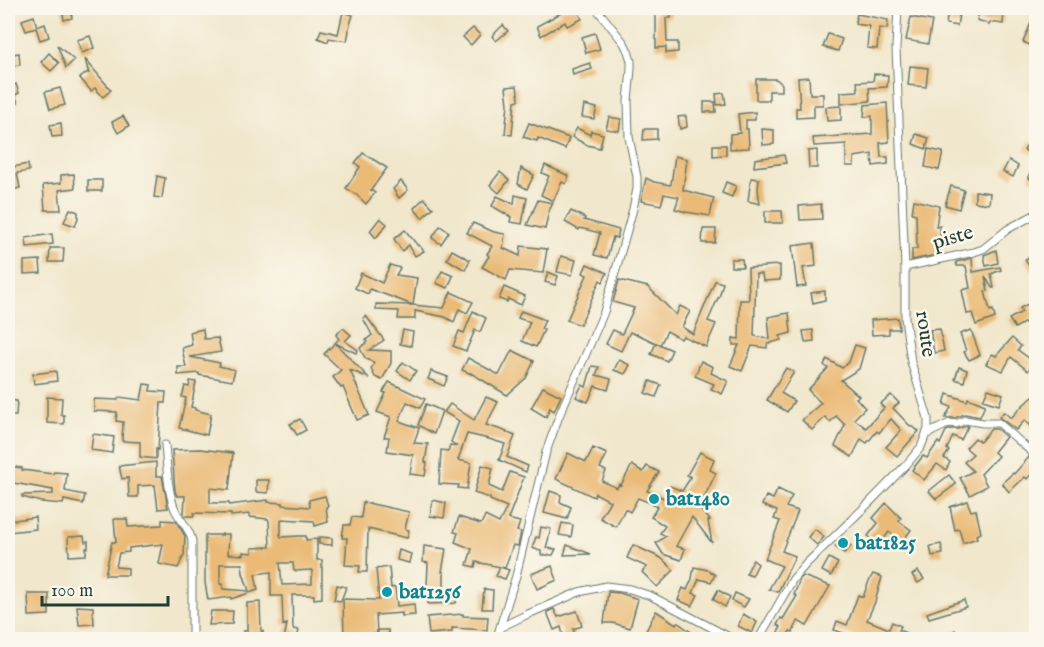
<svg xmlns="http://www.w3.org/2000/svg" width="1044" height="647" font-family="'IM FELL English',serif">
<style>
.building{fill:#eaba76;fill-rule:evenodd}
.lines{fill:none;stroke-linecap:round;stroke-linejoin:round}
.street-casing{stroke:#687869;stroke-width:9}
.street{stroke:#fff;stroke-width:7}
.culture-dot{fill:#0f9aa8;stroke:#fbf7ec;stroke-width:2}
.labels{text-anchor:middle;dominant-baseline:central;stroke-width:5;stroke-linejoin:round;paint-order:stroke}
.street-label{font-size:21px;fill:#1f3d34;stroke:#fbf7ec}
.culture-label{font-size:21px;font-weight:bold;fill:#0d838f;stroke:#fbf7ec;text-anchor:start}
</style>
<rect width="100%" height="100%" fill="#fbf7ec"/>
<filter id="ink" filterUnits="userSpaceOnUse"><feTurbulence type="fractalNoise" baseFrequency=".0167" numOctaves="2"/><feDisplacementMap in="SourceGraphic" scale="12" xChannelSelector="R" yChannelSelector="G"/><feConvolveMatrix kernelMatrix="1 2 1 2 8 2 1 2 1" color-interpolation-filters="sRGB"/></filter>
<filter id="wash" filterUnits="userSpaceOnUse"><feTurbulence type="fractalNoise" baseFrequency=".008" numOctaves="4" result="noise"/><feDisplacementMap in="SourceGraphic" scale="24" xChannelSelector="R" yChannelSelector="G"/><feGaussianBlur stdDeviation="1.35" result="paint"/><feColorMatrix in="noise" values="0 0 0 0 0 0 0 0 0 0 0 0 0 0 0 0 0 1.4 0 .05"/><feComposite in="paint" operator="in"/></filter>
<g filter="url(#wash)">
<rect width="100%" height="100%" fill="#f0e7cc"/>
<g id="blocks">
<g class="building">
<polygon points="62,8 71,8 72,18 64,20"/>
<polygon points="566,8 576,8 582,19 567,26 565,22 541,36 537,26 561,13 559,11"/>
<polygon points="655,8 671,8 671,18 666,18 667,42 678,42 678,52 666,53 666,47 656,48 656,18 655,19"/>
<polygon points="980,8 994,8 993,10 1004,12 1003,24 990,22 989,24 977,20"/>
<polygon points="1036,11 1036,31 1030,45 1023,42"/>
<polygon points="343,12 353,15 348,31 349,31 347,41 329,38 328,42 318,38 321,30 338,34"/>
<polygon points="948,12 959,15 957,26 946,24"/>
<polygon points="857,14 888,20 887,29 879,28 877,49 867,48 869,26 855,24"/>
<polygon points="34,16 37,27 45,24 49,37 40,40 36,28 26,31 22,20"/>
<polygon points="911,17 932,21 928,44 906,40"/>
<polygon points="503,25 508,31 496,41 492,36"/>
<polygon points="473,28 480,35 471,45 463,37"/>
<polygon points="595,33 600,49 586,53 582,37"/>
<polygon points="828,34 842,39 838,51 823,47"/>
<polygon points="90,36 94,48 82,53 77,40"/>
<polygon points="57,45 74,60 66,68"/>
<polygon points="19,53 20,65 12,66 11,62 8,63 8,55"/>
<polygon points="49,53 59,63 51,71 41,62"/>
<polygon points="85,59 111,90 103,97 95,88 91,91 80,78 88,72 89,74"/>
<polygon points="590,63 592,69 573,75 572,69"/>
<polygon points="910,66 928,68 926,87 908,85"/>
<polygon points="874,74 888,75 887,87 869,88 870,101 841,104 841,92 858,91 857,82 873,81"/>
<polygon points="809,77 810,94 823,94 823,105 814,105 814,117 796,118 796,108 800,108 798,78"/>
<polygon points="756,79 776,79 782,84 782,91 769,91 769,100 756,100"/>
<polygon points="16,84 19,93 15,95 18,103 8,106 8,87"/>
<polygon points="517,86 519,100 515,101 512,135 505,134 508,104 506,87"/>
<polygon points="60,88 65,105 50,109 45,92"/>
<polygon points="724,93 726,104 717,105 716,94"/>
<polygon points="704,102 715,102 716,112 704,112"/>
<polygon points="887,103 889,142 880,143 881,157 888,157 888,164 873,166 872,154 854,157 854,166 846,166 846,144 814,146 813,138 872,134 872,116 864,117 865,105"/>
<polygon points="584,105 597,108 594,119 582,117"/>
<polygon points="841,106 841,120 827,121 826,107"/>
<polygon points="755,112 755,120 746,120 746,129 748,129 749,148 730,149 730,134 740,133 738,114"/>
<polygon points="123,116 129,126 118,133 112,122"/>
<polygon points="686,116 687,127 680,129 678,117"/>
<polygon points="609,117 621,119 619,131 606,129"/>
<polygon points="61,123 62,136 52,137 50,125"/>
<polygon points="529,123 569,138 565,149 538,138 537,141 523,137"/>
<polygon points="577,128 590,135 591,131 603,134 600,148 587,145 572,137"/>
<polygon points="644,129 657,129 657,139 643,140"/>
<polygon points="762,129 774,130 774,144 763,145"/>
<polygon points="916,134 929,138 926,149 913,144"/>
<polygon points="1030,140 1036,143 1036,147 1033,155 1024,150"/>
<polygon points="713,145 726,145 726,155 713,156"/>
<polygon points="928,149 943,152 939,170 925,167"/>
<polygon points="817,150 817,168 809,168 808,151"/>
<polygon points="363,153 387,168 371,190 375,193 366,204 358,196 346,188 360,167 355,163"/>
<polygon points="784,155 786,163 754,167 755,159"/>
<polygon points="675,156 687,159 683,190 714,198 710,216 686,212 675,209 679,197 664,194 661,205 641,201 646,178 654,182 670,185 671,184"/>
<polygon points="1009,160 1018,166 1013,177 1003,172"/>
<polygon points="28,164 29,171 17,173 20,188 12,190 9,174 8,174 8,168"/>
<polygon points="545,165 569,176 566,184 562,182 553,201 541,195 549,176 542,173"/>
<polygon points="1036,166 1036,183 1029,178 1029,175"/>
<polygon points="521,168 534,175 527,189 518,184"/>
<polygon points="500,172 509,180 499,193 490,185"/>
<polygon points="74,174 75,188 59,190 61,210 45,210 43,185 61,183 61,175"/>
<polygon points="157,176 165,178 162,198 154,197"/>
<polygon points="751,178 759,179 758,189 760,204 748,201"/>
<rect x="88" y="180" width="14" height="11"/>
<polygon points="401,181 408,190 399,198 393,189"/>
<polygon points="726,182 736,186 732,197 722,193"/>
<polygon points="951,186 964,190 959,209 945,205"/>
<polygon points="975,191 990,193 989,204 975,202"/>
<polygon points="515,195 527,198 522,224 510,222 511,217 492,206 497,196 514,204"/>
<polygon points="424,198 433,208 422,218 414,208"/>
<polygon points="538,200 553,203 549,211 545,229 527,225"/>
<polygon points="914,200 939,206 936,227 940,226 940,254 912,260 912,249 917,249 916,214 912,213"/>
<polygon points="821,204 822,219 800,220 799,206"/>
<polygon points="70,209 78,212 78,218 75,226 64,222"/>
<polygon points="571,211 585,218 584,220 619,230 617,238 613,237 607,258 594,255 600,233 580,228 579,230 565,222"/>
<polygon points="765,211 782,211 783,223 765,223"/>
<polygon points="380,218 387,224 376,238 370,231"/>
<polygon points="473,223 494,232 505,234 503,248 520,256 521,246 547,249 543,273 510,270 506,280 482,267 489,256 487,254 492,246 467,233"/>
<polygon points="440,226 449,232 441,244 432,238"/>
<polygon points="703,229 716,229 715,243 702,243"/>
<polygon points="405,230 418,246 419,245 424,251 415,256 409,245 402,251 394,239"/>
<polygon points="52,234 53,244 27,247 26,238"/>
<polygon points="814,243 816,266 803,268 806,286 797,287 792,246"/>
<polygon points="50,248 64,248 63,262 49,262"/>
<polygon points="452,250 470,260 465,270 447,259"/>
<polygon points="996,250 998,263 986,266 984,255"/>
<polygon points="1036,253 1036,275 1025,260"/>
<polygon points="561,256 576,260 572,275 557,272"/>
<polygon points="972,258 973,272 1000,267 1001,270 991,274 994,288 992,288 985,276 988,291 985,291 990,311 993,310 995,318 976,325 972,313 967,314 962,290 970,288 966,266 957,266 956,262"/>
<polygon points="731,259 742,259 743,267 731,267"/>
<polygon points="40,260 41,273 24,274 24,261"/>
<polygon points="587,264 607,273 603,282 600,280 580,325 567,320 587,275 583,273"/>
<polygon points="390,265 400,268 396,275 417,278 413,305 444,308 451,292 473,302 467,313 459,309 454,322 445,317 415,311 415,319 398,319 399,311 376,310 376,304 413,305 370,289 368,294 355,288 361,273 382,283"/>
<polygon points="780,265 780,280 763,281 762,274 756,274 754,336 770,339 768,317 789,313 791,333 780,336 781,340 767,344 767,348 752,346 742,371 730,366 739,345 733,345 733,338 739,339 740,300 749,300 748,268 764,267 764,266"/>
<polygon points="442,271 453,276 448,288 436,283"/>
<polygon points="548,272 558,276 555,285 545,282"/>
<polygon points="619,280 648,287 676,315 680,306 690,311 682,327 693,334 715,281 723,283 719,298 718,298 708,321 716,324 706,347 683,336 681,339 667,331 660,345 637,334 637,335 630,332 621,351 606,344 613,330 622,334 634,308 613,302"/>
<polygon points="504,287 525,296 521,305 508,299 507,302 499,299"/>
<polygon points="825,291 825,300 813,303 811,293"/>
<polygon points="1030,303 1036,316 1015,328 1009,319 1022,312 1020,308"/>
<polygon points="473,311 486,318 480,332 475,330 466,351 453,346 459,331 464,333"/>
<polygon points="521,311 545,320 541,329 544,330 536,347 522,341 530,322 518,318"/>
<polygon points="366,316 384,340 369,350 391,351 391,363 382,380 375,377 371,369 374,363 365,358 360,348 367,342 366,340 372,335 363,318"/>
<polygon points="898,318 899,329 889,329 889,334 872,335 871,320"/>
<polygon points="343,328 351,335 345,341 358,350 356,353 335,343 339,339 336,335"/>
<polygon points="203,329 204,339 218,338 221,352 190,357 220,363 219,366 235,370 232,381 199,375 199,373 178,375 178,367 186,367 182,348 192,345 190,332"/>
<polygon points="940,329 944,351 934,353 930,330"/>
<polygon points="403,330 413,332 411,346 400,344"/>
<polygon points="813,330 814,341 805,342 803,331"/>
<polygon points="971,330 980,355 969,360 964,352 966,351 960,334"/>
<polygon points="1012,338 1021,346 1018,350 1034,362 1028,371 1011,357 1003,371 986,364 992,354 996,356"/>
<polygon points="335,343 369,378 350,370 369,415 357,420 343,387 341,388 333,377 341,370 324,354"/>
<polygon points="656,343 672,350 667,361 651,354"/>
<polygon points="855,345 865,348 859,369 841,380 859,396 856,398 865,408 854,419 866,428 884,408 880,404 891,395 899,403 893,408 909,425 919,431 897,456 886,447 901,430 891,419 879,433 877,431 867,443 861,439 852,457 835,446 845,425 836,416 830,422 825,417 812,430 802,420 821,403 808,390 828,368 824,365 827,359 842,368 849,362"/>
<polygon points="512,350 534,361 526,378 507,395 471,373 471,374 462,370 468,358 499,375"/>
<polygon points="619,360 630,365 625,374 614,370"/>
<polygon points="701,361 713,367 711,373 728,381 722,394 711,389 714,384 695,376"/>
<polygon points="403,362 416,371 410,380 397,371"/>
<polygon points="592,366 599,367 596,375 611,379 608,390 595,386 588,402 576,397 582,385 586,387"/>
<polygon points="959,367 967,370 964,382 955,379"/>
<polygon points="786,368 794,372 781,393 794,401 787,412 767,400"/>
<polygon points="56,371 57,381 34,384 33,374"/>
<polygon points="431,371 448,377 444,386 428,379"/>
<polygon points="190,381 196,382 191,407 195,408 195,410 211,414 207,435 179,428 186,398 182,397 185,386 189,387"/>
<polygon points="650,381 661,385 656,397 645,393"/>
<polygon points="389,382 425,399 420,408 407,402 399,421 419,428 414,443 428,444 425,462 427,463 425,476 410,474 413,455 387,451 389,437 384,437 391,417 377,412 386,393 383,392"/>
<polygon points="144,384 151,385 150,391 166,392 165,403 161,403 158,450 156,449 156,459 140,457 140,442 122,441 123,422 116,421 117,412 94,411 94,399 118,400 119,397 141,400"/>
<polygon points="543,387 561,396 554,411 550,408 546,417 531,408"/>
<polygon points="988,389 1003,394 999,405 983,400"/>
<polygon points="947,394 967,401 968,398 985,405 980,417 965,414 955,418 945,418 951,407 944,404"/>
<polygon points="1036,395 1036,431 1025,420 1016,430 999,417 1004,412 1011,418 1024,404"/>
<polygon points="47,397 62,398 61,415 64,415 64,424 47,423"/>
<polygon points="486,397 498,402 486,425 502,430 515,436 507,457 528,466 526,472 499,460 505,444 489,439 467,434 458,460 471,463 467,489 458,488 459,485 439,484 441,450 448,451 450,445 457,446 451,442 459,421 444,412 450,404 474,420"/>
<polygon points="8,400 17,401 16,416 8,416"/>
<polygon points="426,404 442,411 434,434 418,425"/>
<polygon points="300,419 306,430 297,435 290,424"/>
<polygon points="966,426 968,426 961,440 953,436 947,449 949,451 944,458 950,462 946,470 937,464 924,480 912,470 923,456 927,458 938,442 940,444 946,431 951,429 958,429"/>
<polygon points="991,429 997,429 1006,437 994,452 998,456 981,474 987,486 970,495 960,478 973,471 964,462 973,454 966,448 975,438 980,442"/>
<polygon points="93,434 114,437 112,453 91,450"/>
<polygon points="593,448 607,454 600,468 606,471 602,481 617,488 619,484 621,485 632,465 643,472 647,466 659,472 647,491 664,498 670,486 682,491 691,477 687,475 700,452 714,459 710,470 716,473 699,508 710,520 708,521 712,543 692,517 676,546 685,549 681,560 663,554 656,543 666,536 660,533 665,526 651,517 658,506 638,498 630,512 625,509 616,527 600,518 610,501 595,493 594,497 556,479 568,453 586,462"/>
<path d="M200,449l33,4 -4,37 -19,-2v15h19v2l39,-5v2l15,1v2l27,2 -1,-7 16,-4 3,10 -2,1 2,15 -13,4 -1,-5 -32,-2 -1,2v13h-1l1,3 18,-1h7v4l11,-1v21h5v38l-8,1v-4h-22l1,34 6,1 -2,9h-13l3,-15 -4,1 -1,-29h-11v-24l-16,2 3,16 -27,9v-2l-23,3 -3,-17v-48h17v-1h7l-1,20 15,1v-3l9,1v-5l18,-1 -1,-26 -1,-2 -19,-2v-3l-18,2v-2l-37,-1v3h-9l-1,-3 1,-17h-8l-2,-5 -3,-41zM280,563h13l1,8 18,-1v14l-30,1zM220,564h22l1,9 6,18 -26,-2 -1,-5h-2z"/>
<polygon points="1029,457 1036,462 1036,469 1027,479 1025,477 1009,492 1002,483 1013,473 1014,474"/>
<polygon points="156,462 156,476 162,476 168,508 158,509 155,485 138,486 138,497 129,497 128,478 122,479 119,466"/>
<polygon points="482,465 493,468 489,486 502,492 510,472 524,477 508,519 520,522 517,531 521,532 518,546 513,545 505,568 476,562 475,567 467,565 472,549 455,542 458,533 454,532 459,517 481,524 485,516 499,523 507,507 490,500 490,498 474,493"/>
<polygon points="8,466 22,468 22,470 53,474 54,472 67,473 65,491 85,495 83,504 64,500 63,504 41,502 22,497 22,495 53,494 53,490 8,482"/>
<polygon points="949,475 956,484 936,499 929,491"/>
<polygon points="256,480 269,480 268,493 256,492"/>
<polygon points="778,489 792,496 786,507 798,511 782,551 795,556 778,592 769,589 782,566 765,559 780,521 774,519 777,511 762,505 766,496 773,499"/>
<polygon points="550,491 561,495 560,502 571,507 567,519 544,513"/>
<polygon points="433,500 446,503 444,518 430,516"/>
<polygon points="967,501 971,511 976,510 981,533 976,535 977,538 963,543 959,529 955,530 950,507"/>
<polygon points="363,502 409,512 405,529 409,530 407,538 368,529 367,572 359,572 360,566 345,565 347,538 342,538 344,525 350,525 352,517 361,518"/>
<polygon points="886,503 901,518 899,521 911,530 902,542 889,532 879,545 868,536 878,523 873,518"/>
<polygon points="35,517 36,529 8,532 8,521"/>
<polygon points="114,519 127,519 128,527 162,525 162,520 176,521 185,536 184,555 178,568 159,564 163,544 129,548 129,552 119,553 116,567 128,568 128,575 105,575 112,542 116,542"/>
<polygon points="562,523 573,525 571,537 559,535"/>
<polygon points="541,527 551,529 546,548 556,549 553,555 541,555 541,551 532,548 536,537 539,538"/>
<polygon points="815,529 824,537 817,545 808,537"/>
<polygon points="84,536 85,542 88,541 88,548 86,548 86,555 69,556 68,537"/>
<polygon points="319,537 332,538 332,545 319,544"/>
<polygon points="842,539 851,546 844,553 835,547"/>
<polygon points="941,544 943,554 932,556 930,546"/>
<polygon points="567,545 591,554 564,555"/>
<polygon points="633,545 661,558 674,570 657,587 642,572 647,567 627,558"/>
<polygon points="424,546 446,549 442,572 444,572 444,591 447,591 447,594 457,595 456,603 428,604 429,588 427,587 428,563 423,562"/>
<polygon points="399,550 411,554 409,563 397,560"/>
<polygon points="829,558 838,563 831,576 822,571"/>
<polygon points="753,560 758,564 752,576 746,574"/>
<polygon points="552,566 557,580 537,589 531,574"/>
<polygon points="389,567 391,588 395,587 397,606 414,604 415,615 402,616 402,613 376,615 377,634 360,634 361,639 344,639 343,599 379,600 376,569"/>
<polygon points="500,567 509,570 505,579 496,576"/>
<polygon points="694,567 708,570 715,575 711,582 699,579 693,593 698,595 692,606 678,600 683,588 687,590 692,579"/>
<polygon points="918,571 924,579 918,583 912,575"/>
<polygon points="873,574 882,577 875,602 867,620 889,629 892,622 901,626 899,630 908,634 906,639 862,639 834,630 837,621 847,625 858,595 863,597 869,581"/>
<polygon points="803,576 830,586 807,626 798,621 793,632 790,631 786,639 774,639 781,627 777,625 781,618 783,619 797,596 794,595 800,579"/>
<polygon points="337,585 346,587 341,601 334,600"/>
<polygon points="484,589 493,590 492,609 482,609"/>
<polygon points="718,590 730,597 725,607 713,599"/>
<polygon points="608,592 620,593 638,599 630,628 613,623 604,623"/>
<polygon points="735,593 749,599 744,607 732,601"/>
<polygon points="28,594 49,594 49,615 29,616"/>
<polygon points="964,600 966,607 929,618 927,613"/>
<polygon points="260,602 261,631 263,631 264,639 243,639 243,631 247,631 247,603"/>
<polygon points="77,606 93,607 94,624 79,625"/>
<polygon points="554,609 558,617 577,611 582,626 573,629 576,639 564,639 561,627 554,630 547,612"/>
<polygon points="211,611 233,611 232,624 209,625"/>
<polygon points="656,611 676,624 677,622 691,632 686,639 642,639"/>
<polygon points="463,614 463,616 488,617 487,630 452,628 452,632 429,634 427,617"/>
<polygon points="743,614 757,622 752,633 738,626"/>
<polygon points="378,630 388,630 389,639 378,639"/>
<polygon points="955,630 962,639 941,639"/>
</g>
</g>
</g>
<g filter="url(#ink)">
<use href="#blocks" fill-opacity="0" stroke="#687869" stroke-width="1.5"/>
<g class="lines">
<g class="street-casing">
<g id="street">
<polyline points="905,267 974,252 983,249 1008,229 1036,214"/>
<polyline points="927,434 950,423 956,424 965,420 983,423 999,423 1036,456"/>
<path d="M165,445c2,20 2,43 9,62 5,13 16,21 18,34v99"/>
<polyline points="501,627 526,615 579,592 606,586 630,589 651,596 735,640"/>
<polyline points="496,640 516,576 546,452 559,416 604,312 633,209 637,189 637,177 629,137 628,101 631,69 631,61 628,51 624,43 596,8"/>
<polyline points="758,640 793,579 806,564 868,504 907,464 921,447 928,429 928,418 911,362 905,318 905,267 896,48 898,8"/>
</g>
</g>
<use href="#street" class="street"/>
</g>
</g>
<g class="culture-dot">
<circle cx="654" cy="499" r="6"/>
<circle cx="843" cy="543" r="6"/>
<circle cx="387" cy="592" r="6"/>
</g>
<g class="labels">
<g class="street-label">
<text transform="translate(953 238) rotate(-16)">piste</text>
<text transform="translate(925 334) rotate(82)">route</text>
</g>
<g class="culture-label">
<text x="666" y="499">bat1480</text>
<text x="855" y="543">bat1825</text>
<text x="399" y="592">bat1256</text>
</g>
</g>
<rect width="1044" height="647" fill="none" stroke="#fbf7ec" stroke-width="30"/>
<path d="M42 596v9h126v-9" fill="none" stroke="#1f3d34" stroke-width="3"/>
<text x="51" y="596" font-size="18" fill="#1f3d34" stroke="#fbf7ec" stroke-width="4.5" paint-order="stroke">100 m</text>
</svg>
